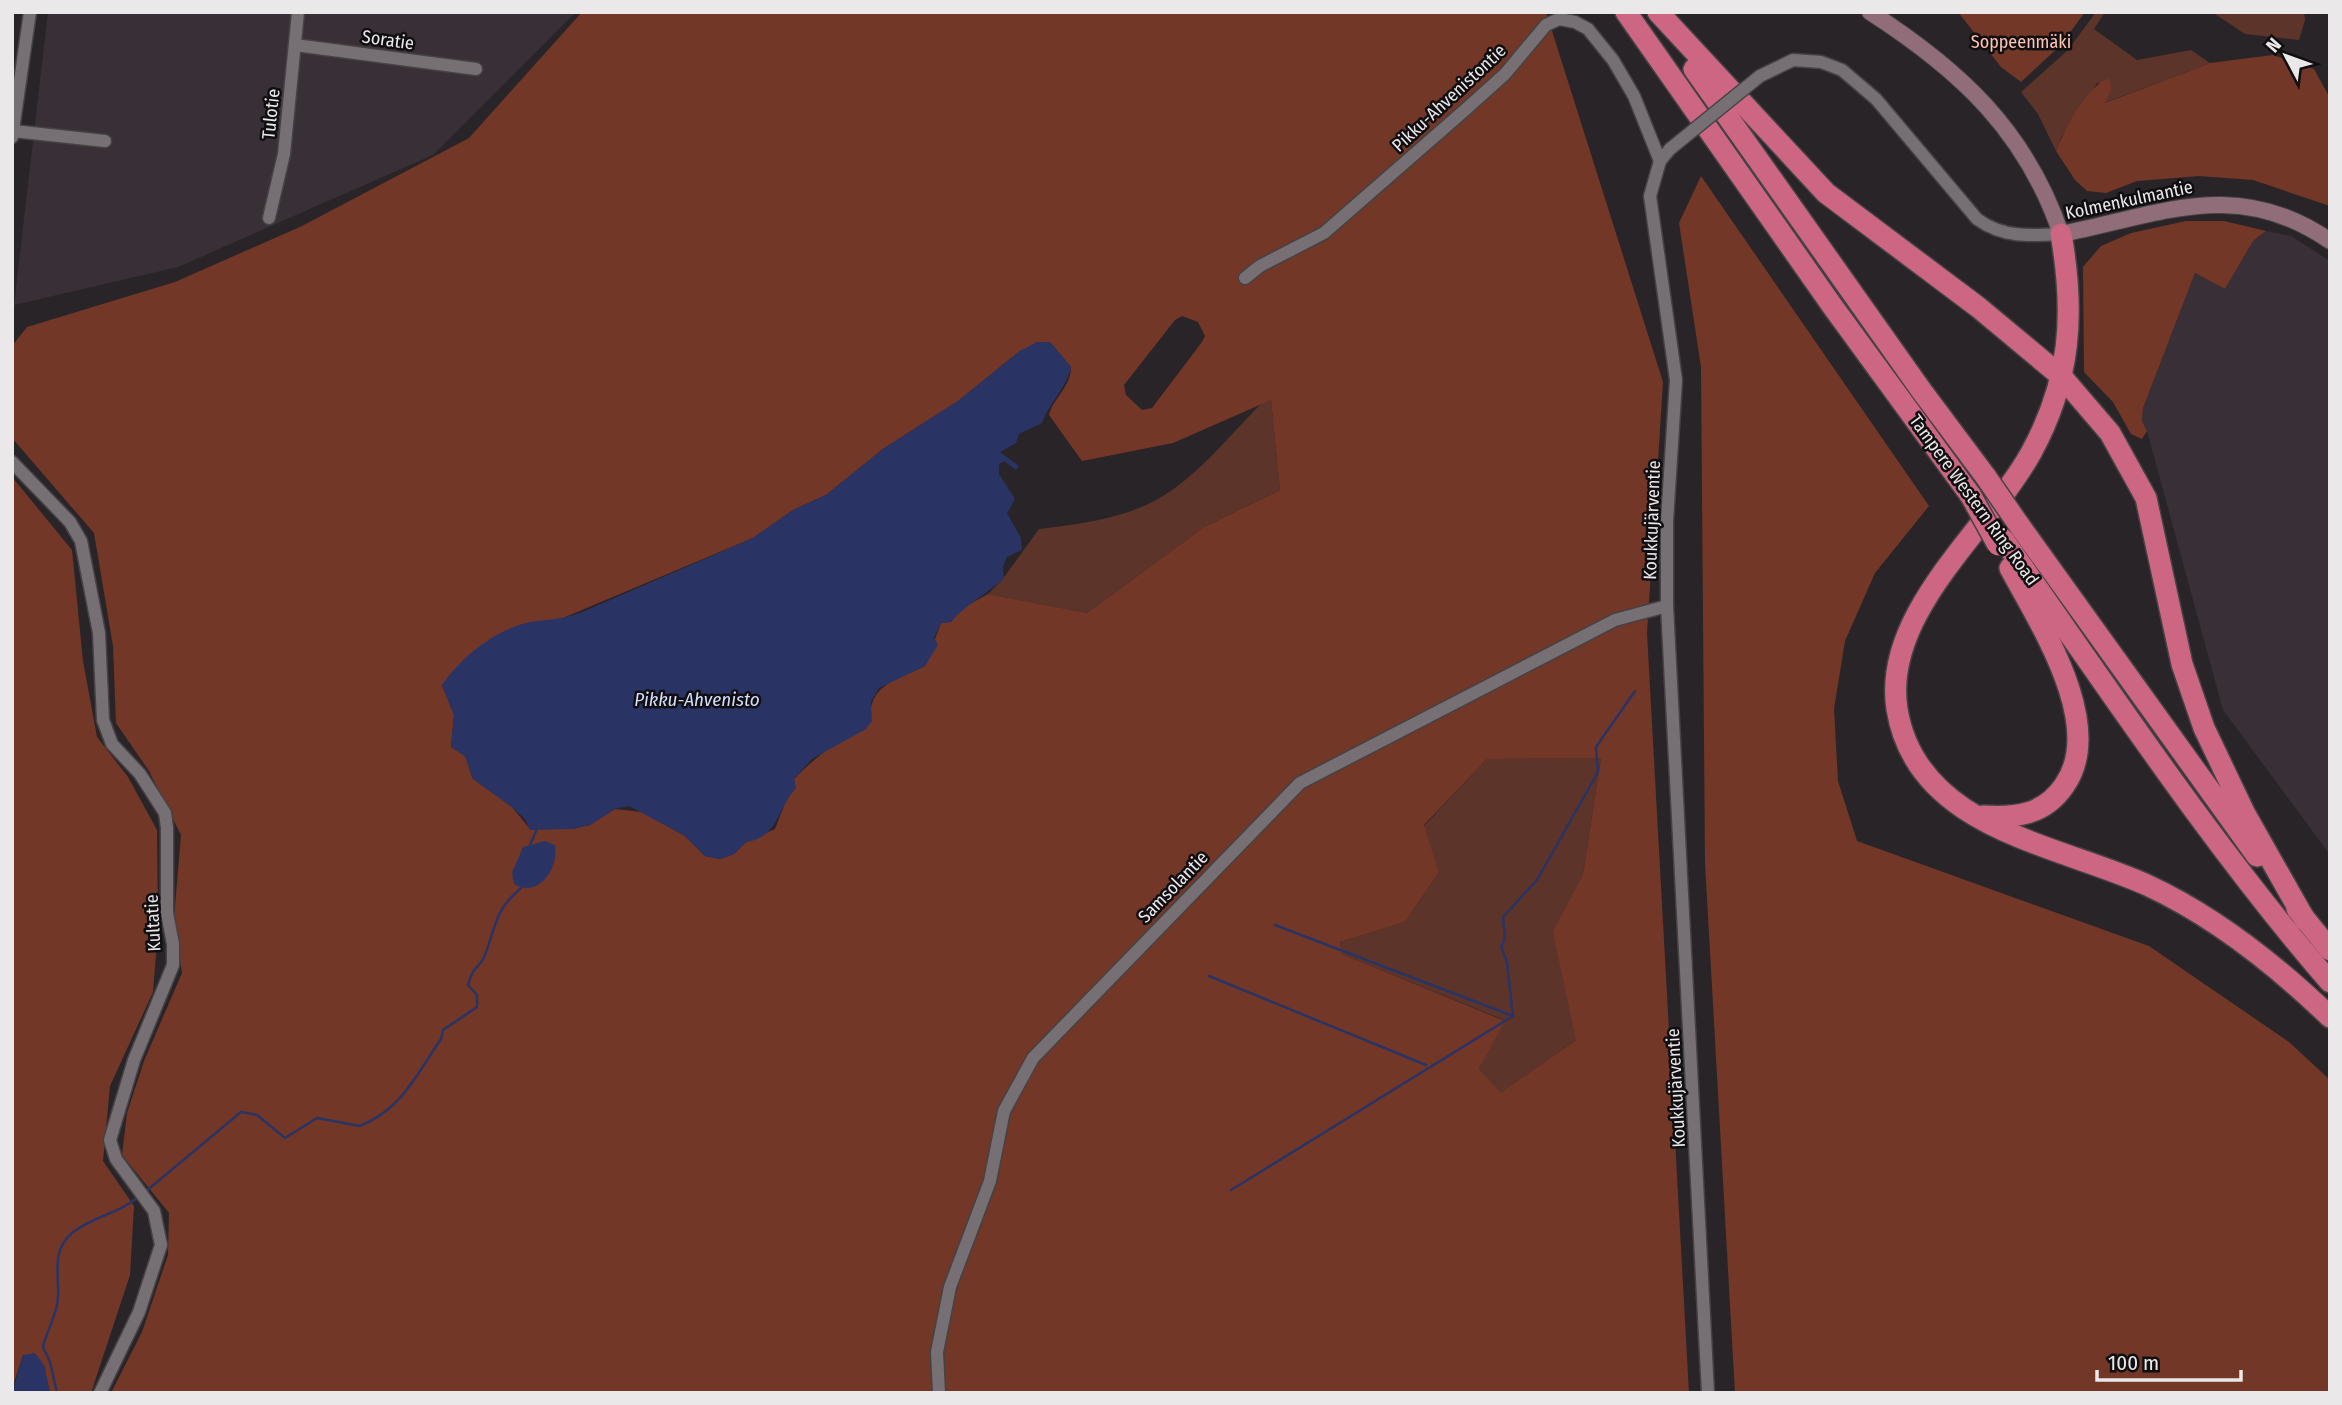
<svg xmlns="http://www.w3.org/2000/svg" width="2342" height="1405" font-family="'Fira Sans Condensed',sans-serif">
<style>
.built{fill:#392f36}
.green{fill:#5d342a}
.forest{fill:#733728;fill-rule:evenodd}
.water{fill:#293465}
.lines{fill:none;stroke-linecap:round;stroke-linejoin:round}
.stream{stroke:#293465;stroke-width:2.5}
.street-casing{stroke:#454244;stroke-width:15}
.secondary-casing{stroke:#454244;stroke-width:18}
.highway-casing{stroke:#454244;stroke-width:24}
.street{stroke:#767074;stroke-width:12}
.secondary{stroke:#906d78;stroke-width:16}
.highway{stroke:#cc6682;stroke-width:21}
.street-bridge-casing{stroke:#454244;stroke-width:15;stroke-linecap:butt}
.highway-bridge-casing{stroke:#454244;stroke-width:24;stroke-linecap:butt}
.street-bridge{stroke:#767074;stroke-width:12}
.highway-bridge{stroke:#cc6682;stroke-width:21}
.labels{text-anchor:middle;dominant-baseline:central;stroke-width:5;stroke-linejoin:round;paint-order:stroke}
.street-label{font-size:18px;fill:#ebe8ea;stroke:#100e10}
.park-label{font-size:18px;fill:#fdc3b3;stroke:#100e10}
.water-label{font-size:19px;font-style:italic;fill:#d3ddff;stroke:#100e10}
</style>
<rect width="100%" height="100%" fill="#292428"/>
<g class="built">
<polygon points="48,12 576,12 433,155 178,267 14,305"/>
<polygon points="2266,231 2291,236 2330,261 2330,855 2223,710 2147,431 2142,421 2143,408 2195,273 2225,289 2253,241"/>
</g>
<g class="green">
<polygon points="2096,12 2105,12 2094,29 2137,60 2191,50 2210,63 2104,103 2098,82 2062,136 2056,151 2038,114 2021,92 2068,50"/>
<polygon points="2212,12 2304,12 2305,20 2299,40 2245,34"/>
<path d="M1271,400l9,90 -76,37 -117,86 -99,-19 14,-14 37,-51c40,-5 83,-10 119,-30 40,-23 71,-63 103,-95z"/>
<polygon points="1601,758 1583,874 1554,932 1577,1039 1501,1094 1479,1069 1504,1020 1342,954 1340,942 1405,922 1439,872 1424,826 1487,759"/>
</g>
<g class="forest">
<path d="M582,12h964l117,370 -16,251 42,760h-1578l31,-61 26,-77 1,-42 -47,-58 5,-42 17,-52 38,-88 -8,-55 7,-83 -32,-64 -33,-48 -3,-77 -19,-113 -82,-95v-92l15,-19 148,-45 127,-56 167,-88zM1182,316l16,6 7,14 -3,6 -50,66 -10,2 -16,-15 -2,-10 51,-65zM1050,342l21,25c0,20 -17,30 -22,48l33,46 91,-18 98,-43 9,90 -76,37 -117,86 -99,-19 -27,15 -10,13 -10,1 -16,43c-25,13 -52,16 -55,48 -25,23 -53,41 -76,65l1,9 -8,10 -12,31 -29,13 -12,12 -14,5 -15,-3 -20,-20 -43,-24 -27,-3 -25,16 -18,4h-42l-18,-22 -39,-28 -8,-23 -14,-9 3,-32 -12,-30 95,-64 14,2 202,-85 40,-28 33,-15 57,-46 75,-48 62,-50zM1601,758l-18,116 -30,58 23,108 -75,53 -22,-24 26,-48 -163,-67 -2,-12 65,-20 34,-50 -15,-47 63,-66z"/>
<polygon points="1958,12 2085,12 2060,46 2021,82 2001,67"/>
<path d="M2273,55l41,14 16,29v108l-77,-26 -54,-4 -62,5 -31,12 -19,-2 -12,-11 -19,-29c10,-24 28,-61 52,-73l4,9 -7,16 105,-40z"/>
<polygon points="1701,176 1929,506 1875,573 1845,641 1834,709 1838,781 1857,841 2149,946 2289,1042 2330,1080 2330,1393 1735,1393 1705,863 1701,367 1679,223"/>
<polygon points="2186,221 2224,221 2266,231 2253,241 2225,289 2195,273 2143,408 2142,421 2147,431 2142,439 2131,434 2113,402 2084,372 2083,267 2101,246 2131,233"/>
<polygon points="12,477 72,550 83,661 97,737 128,777 157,830 158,929 153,992 110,1086 103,1161 134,1206 130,1275 91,1393 50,1393 44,1365 23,1355 12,1389"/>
</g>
<g class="water">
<path d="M1037,342h13l21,25c-4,20 -22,36 -29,56l-23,11 -3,9 -16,9 19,14 -3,4 -12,-9 -5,3v10l16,25 -8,14 14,25 1,12 -15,7 -4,10 1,11c-17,16 -38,26 -53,44l-10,1 -7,15 4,7 -13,21 -46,22 -8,14 1,19 -6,8 -54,30 -18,20 2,9c-19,21 -18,50 -50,54l-12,12 -14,5 -15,-3 -20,-20 -56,-30 -14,3 -25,16 -18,4 -42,1 -5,-11 -13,-12 -39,-28 -8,-23 -14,-9 3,-32 -12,-30c21,-30 57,-59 95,-64 18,-2 24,-2 43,-8l173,-75 40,-28 33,-15 57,-46 75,-48 62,-50z"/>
<path d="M545,841l10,4c4,23 -16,54 -41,39l-2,-11 11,-26z"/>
<polygon points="35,1353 44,1365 50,1393 12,1393 23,1355"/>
</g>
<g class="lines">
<g class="stream">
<polyline points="530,845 537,829"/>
<polyline points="1275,925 1513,1016"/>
<polyline points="1209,976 1426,1065"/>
<polyline points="1513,1016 1507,962 1501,946 1505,939 1503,917 1537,880 1598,772 1596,747 1635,691"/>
<polyline points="1231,1190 1513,1016"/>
<path d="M145,1192l96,-80 16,3 28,23 32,-20 43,8c42,-17 56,-51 81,-87l2,-9 34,-23v-12l-9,-10c5,-20 11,-16 16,-28 13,-32 9,-45 37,-69"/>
<path d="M57,1393l-7,-31 -7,-15c3,-14 11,-27 14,-42 5,-25 -9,-51 15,-72 19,-16 49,-20 67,-37"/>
</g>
<g class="street-casing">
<g id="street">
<polyline points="295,45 476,69"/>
<path d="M1760,76l33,-16 28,2 21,8 34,29 101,120c26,19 53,17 84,15"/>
<polyline points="13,131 105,141"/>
<polyline points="12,137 30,12"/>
<polyline points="1670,149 1660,161 1650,196 1676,380 1667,521 1667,606 1708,1393"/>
<polyline points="269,218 284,154 298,12"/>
<polyline points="1245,278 1260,266 1324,233 1465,110 1505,74 1546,25 1559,19 1575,22 1588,29 1613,60 1634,96 1660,161"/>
<polyline points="12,462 70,522 81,541 99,633 103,720 112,744 140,774 165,813 167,828 167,913 173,944 173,965 134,1060 110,1140 116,1159 154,1211 161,1245 139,1312 100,1393"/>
<polyline points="939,1393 937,1352 950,1287 990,1181 1004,1111 1033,1058 1300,783 1615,620 1667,606"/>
</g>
</g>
<g class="secondary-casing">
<path id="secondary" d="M1870,12c90,58 156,119 191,222 99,-19 175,-58 269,7"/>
</g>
<g class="highway-casing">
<g id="highway">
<polyline points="1626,12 1833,307 1971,496"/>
<polyline points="1658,12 1826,193 1978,307 2062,377 2110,433 2146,498 2182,664 2204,728 2245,814 2305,920"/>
<polyline points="1694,69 1921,390 1986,477"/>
<path d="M2061,234c14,80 10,146 -30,219 -43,77 -149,160 -134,256 19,119 159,135 250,176 67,31 130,81 183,132"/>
<polyline points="2017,522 2257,856"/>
<path d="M2003,539c106,150 207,304 327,443"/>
<path d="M1983,816c33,2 61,-1 81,-30 43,-60 -24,-162 -54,-218"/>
<polyline points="2297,909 2330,950"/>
</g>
</g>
<use href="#street" class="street"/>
<use href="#secondary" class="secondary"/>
<use href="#highway" class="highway"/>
<g class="street-bridge-casing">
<polyline id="street-bridge" points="1670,149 1760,76"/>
</g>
<g class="highway-bridge-casing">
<g id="highway-bridge">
<polyline points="1986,477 2017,522"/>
<polyline points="1971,496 1998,545"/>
</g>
</g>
<use href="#street-bridge" class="street-bridge"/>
<use href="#highway-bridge" class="highway-bridge"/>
</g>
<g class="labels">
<g class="street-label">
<text transform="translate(388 40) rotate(8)">Soratie</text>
<text transform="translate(1449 98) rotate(-43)">Pikku-Ahvenistontie</text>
<text transform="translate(271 114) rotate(-84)">Tulotie</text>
<text transform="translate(2129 200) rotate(-12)">Kolmenkulmantie</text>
<text transform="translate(1974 500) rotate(54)">Tampere Western Ring Road</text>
<text transform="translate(1652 520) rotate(-88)">Koukkujärventie</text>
<text transform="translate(1173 887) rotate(-46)">Samsolantie</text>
<text transform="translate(153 923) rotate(-93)">Kultatie</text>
<text transform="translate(1676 1088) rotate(-93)">Koukkujärventie</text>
</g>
<g class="park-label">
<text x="2021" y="42">Soppeenmäki</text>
</g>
<g class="water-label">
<text x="697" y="699">Pikku-Ahvenisto</text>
</g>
</g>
<rect width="2342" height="1405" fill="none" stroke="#ebe8ea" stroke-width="28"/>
<g transform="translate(2286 56) rotate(311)" stroke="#100e10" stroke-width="5" paint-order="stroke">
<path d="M0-5L12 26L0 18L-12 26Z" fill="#ebe8ea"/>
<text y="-10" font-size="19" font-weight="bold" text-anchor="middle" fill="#ebe8ea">N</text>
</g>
<path d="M2097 1370v10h144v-10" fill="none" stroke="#ebe8ea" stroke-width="3.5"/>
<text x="2108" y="1370" font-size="21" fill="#ebe8ea" stroke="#100e10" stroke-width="5" paint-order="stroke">100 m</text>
</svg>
